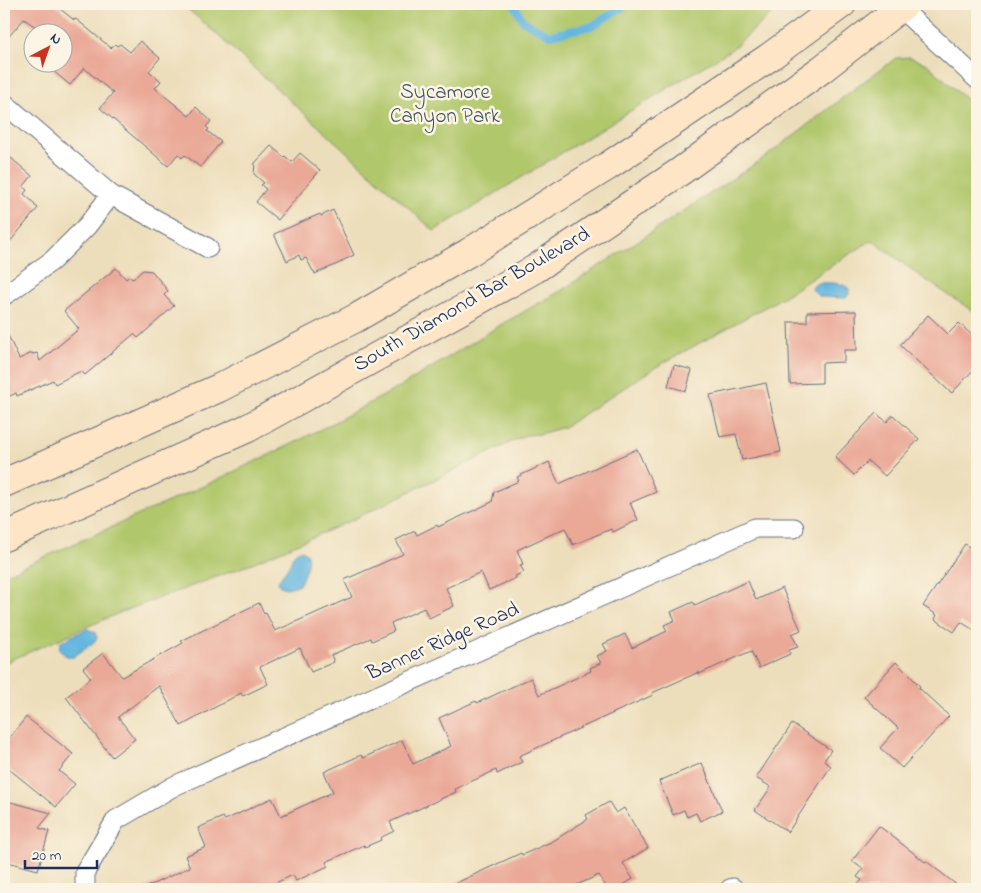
<svg xmlns="http://www.w3.org/2000/svg" width="981" height="893" font-family="'Indie Flower',sans-serif">
<style>
.green{fill:#b1c76c;stroke:#667b65}
.water{fill:#64b6df;stroke:#40729e}
.lines{fill:none;stroke-linecap:round;stroke-linejoin:round}
.stream{stroke:#64b6df;stroke-width:8}
.building{fill:#eaa897}
.minor-casing{stroke:#646c7f;stroke-width:21}
.secondary-casing{stroke:#646c7f;stroke-width:30}
.minor{stroke:#fff;stroke-width:19}
.secondary{stroke:#fde5c5;stroke-width:28}
.labels{text-anchor:middle;dominant-baseline:central;stroke-width:5;stroke-linejoin:round;paint-order:stroke}
.park-label{font-size:21px;fill:#405562;stroke:#fcf5e5}
.street-label{font-size:21px;fill:#1b2f5e;stroke:#fcf5e5}
</style>
<rect width="100%" height="100%" fill="#fcf5e5"/>
<filter id="ink" filterUnits="userSpaceOnUse"><feTurbulence type="fractalNoise" baseFrequency=".02" numOctaves="2"/><feDisplacementMap in="SourceGraphic" scale="10" xChannelSelector="R" yChannelSelector="G"/><feConvolveMatrix kernelMatrix="1 2 1 2 8 2 1 2 1" color-interpolation-filters="sRGB"/></filter>
<filter id="wash" filterUnits="userSpaceOnUse"><feTurbulence type="fractalNoise" baseFrequency=".0096" numOctaves="4" result="noise"/><feDisplacementMap in="SourceGraphic" scale="20" xChannelSelector="R" yChannelSelector="G"/><feGaussianBlur stdDeviation="1.12" result="paint"/><feColorMatrix in="noise" values="0 0 0 0 0 0 0 0 0 0 0 0 0 0 0 0 0 1.4 0 .05"/><feComposite in="paint" operator="in"/></filter>
<g filter="url(#wash)">
<rect width="100%" height="100%" fill="#eddebb"/>
<g class="green">
<polygon points="182,4 783,4 732,49 434,231 213,31"/>
<polygon points="910,57 927,64 977,109 977,314 920,276 872,240 778,300 656,367 564,427 540,434 526,435 348,522 238,569 119,613 4,663 4,575 208,484 292,444 348,415 405,384 502,324 559,292 661,226 764,158 866,80 896,58"/>
</g>
<g class="water">
<path d="M822,283c10,0 20,-1 27,6v5l-3,4 -24,-1 -5,-2 -5,-6c2,-5 5,-6 10,-6z"/>
<path d="M301,550c3,1 5,2 6,5 3,7 -5,24 -8,30l-13,3 -6,-2 -2,-4c3,-7 8,-11 11,-17 4,-7 3,-13 12,-15z"/>
<path d="M87,629l8,3c0,2 1,3 2,5 0,6 -18,14 -23,20 -9,1 -19,-8 -12,-16z"/>
</g>
<g class="lines">
<polyline class="stream" points="514,4 523,21 550,35 592,26 628,4"/>
</g>
<g id="blocks">
<g class="building">
<polygon points="4,4 54,4 74,20 76,19 111,48 115,44 117,46 120,44 130,52 140,41 160,58 149,71 161,81 155,88 189,116 196,107 211,121 206,127 209,129 207,131 221,142 200,167 185,155 182,158 178,154 168,166 100,108 113,93 84,68 70,85 46,65 48,62 62,62 62,32 43,32 24,19 4,42"/>
<polygon points="271,146 284,157 285,156 292,162 300,153 320,170 278,220 256,202 266,189 261,185 264,183 254,174 255,163"/>
<polygon points="4,152 32,176 23,187 27,190 24,194 35,204 34,205 38,208 4,249"/>
<polygon points="333,210 354,255 342,261 342,262 315,274 314,271 313,271 306,258 301,260 299,255 287,261 274,234 320,214 321,216"/>
<polygon points="116,268 126,279 130,276 133,279 143,270 152,271 168,291 164,295 174,306 138,338 134,334 85,375 81,371 55,384 53,380 17,396 16,393 4,399 4,327 19,359 32,353 33,354 37,353 40,361 79,329 64,311"/>
<polygon points="856,311 857,350 844,350 844,362 822,363 822,383 790,384 788,322 807,322 807,312"/>
<polygon points="928,315 948,334 959,323 977,340 977,366 952,393 948,390 900,345"/>
<polygon points="674,365 692,370 686,391 668,386"/>
<polygon points="766,383 781,452 742,460 736,434 720,437 710,395"/>
<polygon points="876,413 887,422 893,415 919,439 885,476 868,461 854,475 835,457"/>
<polygon points="637,449 656,492 630,503 638,520 613,532 611,529 573,545 565,528 517,550 523,564 520,565 524,572 515,576 516,578 489,590 481,572 446,588 454,606 429,618 424,608 391,623 394,631 372,641 371,638 331,655 334,662 311,672 300,648 260,667 268,684 243,696 241,693 181,726 159,686 118,717 135,739 112,757 66,697 91,678 83,668 103,653 122,677 183,643 181,641 259,603 264,614 266,613 275,631 352,597 344,580 403,554 396,540 415,531 417,535 437,525 438,527 492,502 494,492 519,481 517,477 549,462 559,484"/>
<polygon points="965,544 977,552 977,632 961,622 954,632 935,619 937,615 923,606"/>
<polygon points="748,581 756,600 782,588 801,630 792,634 798,647 789,650 790,654 759,668 751,651 699,674 699,672 652,693 653,695 519,756 522,762 497,774 496,770 455,789 456,792 390,822 394,831 380,838 381,840 365,847 364,845 326,862 328,866 296,881 293,875 262,889 142,889 190,867 185,856 206,847 198,828 223,817 225,820 272,798 281,816 333,792 324,772 361,755 363,758 402,740 413,764 451,746 439,718 476,701 477,703 531,678 539,695 591,671 590,668 601,663 597,656 607,651 603,644 625,634 632,648 667,631 664,625 675,620 671,612 693,602 695,605"/>
<polygon points="896,662 920,686 919,688 949,716 902,768 880,748 898,728 864,697"/>
<polygon points="26,717 73,754 59,771 75,784 56,807 4,765 4,745"/>
<polygon points="792,724 831,750 824,761 831,766 788,832 755,810 771,787 756,778"/>
<polygon points="702,763 722,811 700,821 696,813 687,817 684,810 673,815 659,781"/>
<polygon points="4,800 51,813 39,828 49,831 38,870 4,861"/>
<polygon points="609,802 616,813 624,808 648,848 623,863 633,879 616,889 607,889 599,875 568,889 443,889 521,853 522,855 553,841 588,819 586,815"/>
<polygon points="879,826 925,862 926,861 962,889 854,889 862,880 857,877 863,869 852,861"/>
</g>
</g>
</g>
<g filter="url(#ink)">
<use href="#blocks" fill-opacity="0" stroke="#646c7f" stroke-width="1"/>
<g class="lines">
<g class="minor-casing">
<g id="minor">
<polyline points="896,4 977,79"/>
<polyline points="4,103 111,195 208,248"/>
<polyline points="4,295 8,293 53,260 87,226 111,195"/>
<polyline points="85,889 85,872 116,820 174,786 755,528 794,528"/>
<polyline points="730,889 733,888"/>
</g>
</g>
<g class="secondary-casing">
<g id="secondary">
<polyline points="4,483 219,388 356,318 468,253 608,166 768,58 842,4"/>
<polyline points="4,537 248,428 535,269 681,171 822,69 905,4"/>
</g>
</g>
<use href="#minor" class="minor"/>
<use href="#secondary" class="secondary"/>
</g>
</g>
<g class="labels">
<g class="park-label">
<text x="445" y="93">Sycamore<tspan x="445" dy="24">Canyon Park</tspan></text>
</g>
<g class="street-label">
<text transform="translate(472 300) rotate(-30)">South Diamond Bar Boulevard</text>
<text transform="translate(443 642) rotate(-24)">Banner Ridge Road</text>
</g>
</g>
<rect width="981" height="893" fill="none" stroke="#fcf5e5" stroke-width="20"/>
<g transform="translate(48 48) rotate(41)"><circle r="24" fill="#fcf5e5" stroke="#a2a6af"/>
<path d="M0-4L9 19L0 12L-9 19Z" fill="#c8321e"/>
<text y="-8" font-size="14" font-weight="bold" text-anchor="middle" fill="#1b2f5e">N</text>
</g>
<path d="M25 860v8h72v-8" fill="none" stroke="#1b2f5e" stroke-width="2.5"/>
<text x="32" y="860" font-size="15" fill="#1b2f5e" stroke="#fcf5e5" stroke-width="4" paint-order="stroke">20 m</text>
</svg>
